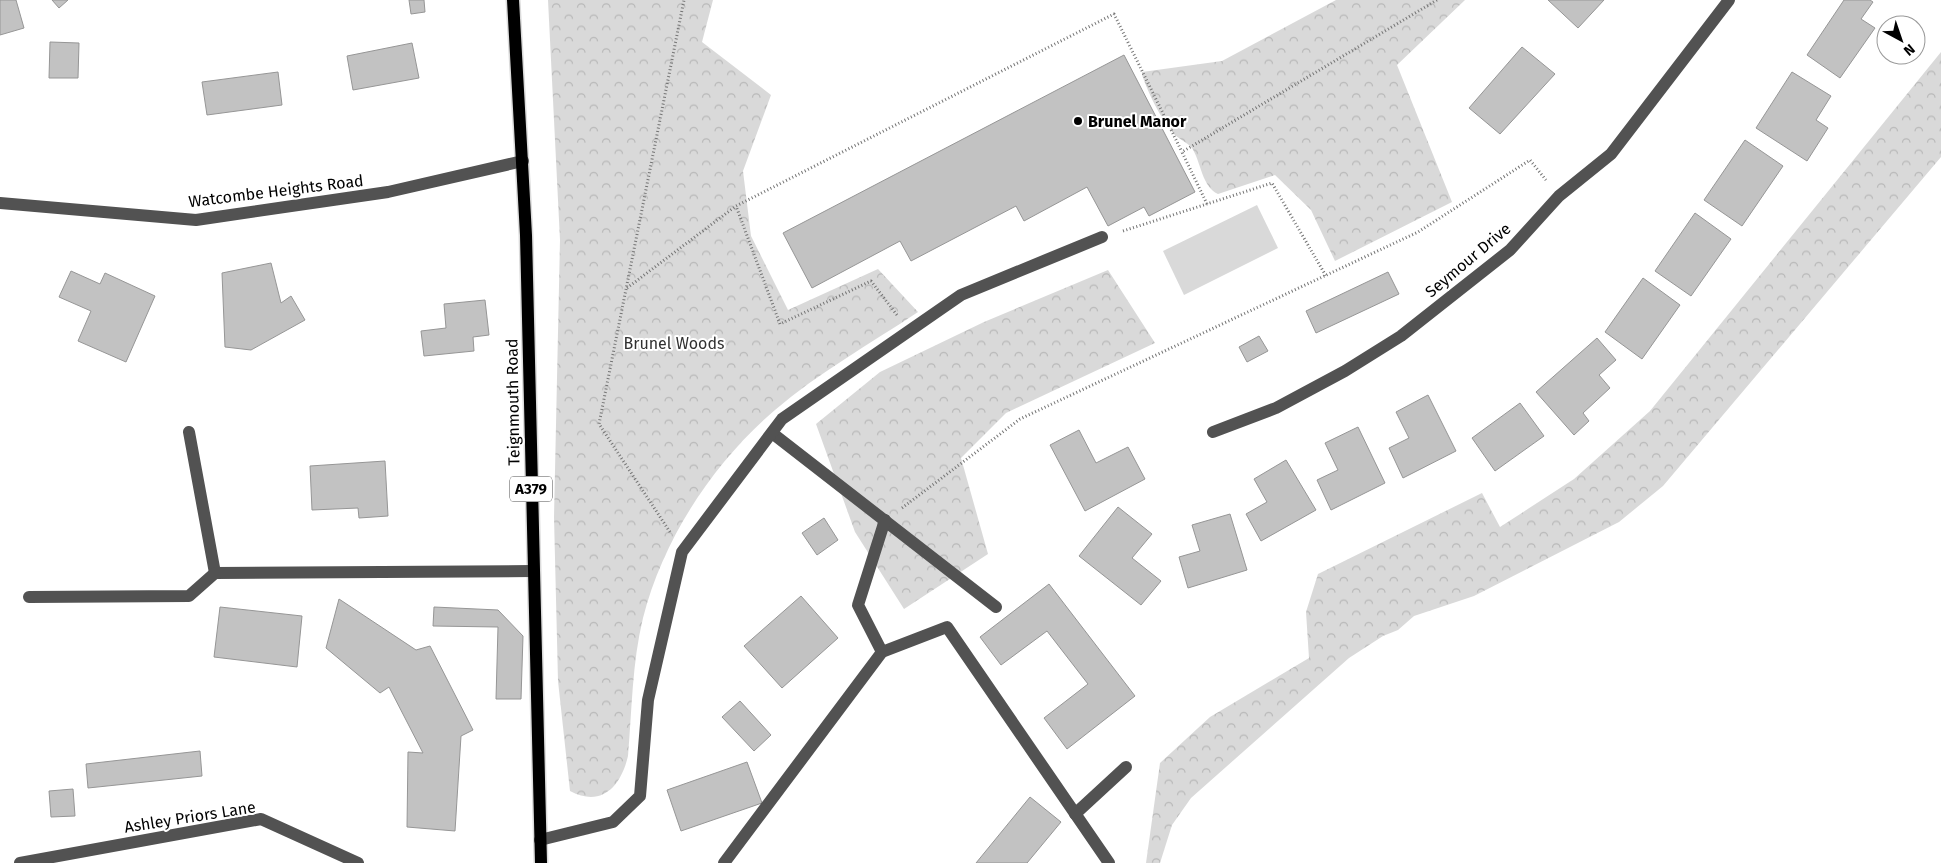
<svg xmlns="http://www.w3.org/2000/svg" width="1941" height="863" font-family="'Fira Sans',sans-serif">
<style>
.forest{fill:url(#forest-crowns)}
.pitch{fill:#d9d9d9}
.building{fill:#c2c2c2;stroke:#969696}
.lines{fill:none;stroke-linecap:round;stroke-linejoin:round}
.major-casing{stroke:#dbdbdb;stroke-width:15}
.path{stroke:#747474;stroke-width:3;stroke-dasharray:1 2.5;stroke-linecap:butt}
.minor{stroke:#525252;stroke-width:12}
.major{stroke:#000;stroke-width:12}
.poi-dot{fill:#000;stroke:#fff;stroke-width:2}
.labels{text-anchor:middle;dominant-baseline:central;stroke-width:4;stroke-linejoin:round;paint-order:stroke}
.shield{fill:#fff;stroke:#4c4c4c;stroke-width:1}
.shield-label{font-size:15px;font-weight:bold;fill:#000}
.poi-label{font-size:16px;font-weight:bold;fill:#000;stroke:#fff;text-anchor:start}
.street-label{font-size:16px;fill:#000;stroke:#fff}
.park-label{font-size:16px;fill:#303030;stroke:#fff}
</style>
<defs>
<pattern id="forest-crowns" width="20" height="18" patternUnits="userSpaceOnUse" patternTransform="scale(1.25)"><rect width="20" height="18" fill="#d9d9d9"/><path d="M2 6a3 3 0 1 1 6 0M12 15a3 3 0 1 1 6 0" fill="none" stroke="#b8b8b8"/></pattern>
</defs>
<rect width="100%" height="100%" fill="#fff"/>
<g class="forest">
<path d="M548,0h165l-11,42 69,53 -28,76 8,65 37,74 90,-41 40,43c-48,32 -100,61 -143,98 -62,53 -112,129 -132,208 -11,45 -11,92 -15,138 -7,30 -26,52 -58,35l-12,-110 -4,-164 6,-277z"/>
<path d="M1336,0h129l-68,65 55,137 -117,59 -24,-51 -36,-35 -57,19c-16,-7 -17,-32 -26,-46 -5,-6 -14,-9 -19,-15 -13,-16 -24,-38 -31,-58v-3l80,-11z"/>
<polygon points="1941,52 1941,157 1663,486 1619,522 1474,596 1414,616 1398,630 1383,636 1349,658 1191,798 1172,825 1160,863 1146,863 1160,763 1210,717 1309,658 1306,612 1318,574 1482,493 1500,527 1574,479 1650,411"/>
<polygon points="1108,270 1155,343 1006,413 961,458 988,554 904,609 855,532 816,424 880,372 984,322"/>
</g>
<polygon class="pitch" points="1257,205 1278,248 1184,295 1163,251"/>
<g class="building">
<polygon points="0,0 16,0 24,28 0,35"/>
<polygon points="52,0 68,0 59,8"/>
<polygon points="409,0 424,0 425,12 411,14"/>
<polygon points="1548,0 1604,0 1578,28"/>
<polygon points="1844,0 1870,0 1873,2 1861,19 1875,28 1840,78 1807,55"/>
<polygon points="50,42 79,43 78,78 49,78"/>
<polygon points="412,43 419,78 353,90 347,56"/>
<polygon points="1522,47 1555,74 1500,134 1469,108"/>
<polygon points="1124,55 1195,192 1149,216 1144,207 1108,226 1087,187 1024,221 1016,206 911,261 900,241 812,288 783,233"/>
<polygon points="278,72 282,105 207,115 202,82"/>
<polygon points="1792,72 1831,96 1816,120 1828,128 1807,161 1756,128"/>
<polygon points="1745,140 1783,166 1742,226 1704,200"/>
<polygon points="1695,213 1731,239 1691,296 1655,271"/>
<polygon points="271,263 281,303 291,296 305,320 251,350 225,347 222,273"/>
<polygon points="71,271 100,284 105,273 155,296 126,362 78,341 91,311 59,297"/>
<polygon points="1388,272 1399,294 1316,333 1306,311"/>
<polygon points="1643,278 1680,305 1642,359 1605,332"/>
<polygon points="485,300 489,335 473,337 474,351 424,356 421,331 446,328 444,304"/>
<polygon points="1259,336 1268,351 1247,362 1239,347"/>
<polygon points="1597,338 1616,360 1599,375 1610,388 1583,413 1589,421 1574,435 1536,392"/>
<polygon points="1428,395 1456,451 1403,478 1389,448 1409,438 1396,412"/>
<polygon points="1520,403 1544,436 1495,471 1472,438"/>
<polygon points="1358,427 1385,483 1331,510 1317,480 1338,470 1325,443"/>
<polygon points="1079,430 1096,463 1128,447 1145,479 1085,511 1050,445"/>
<polygon points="1286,460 1316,510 1261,541 1246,514 1267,502 1254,479"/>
<polygon points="385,461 388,516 359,518 358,508 312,510 310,466"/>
<polygon points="1118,507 1152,534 1132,558 1161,581 1141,605 1079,556"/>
<polygon points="1230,514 1247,570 1188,588 1179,557 1200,551 1192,525"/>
<polygon points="824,518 838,540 817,555 802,533"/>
<polygon points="1049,584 1135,696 1067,749 1044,718 1088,684 1047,631 1001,665 980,637"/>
<polygon points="801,596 838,638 782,688 744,646"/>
<polygon points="339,599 416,650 430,646 473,730 461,736 455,831 407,827 408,752 423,753 389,687 380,693 326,648"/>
<polygon points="220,607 302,616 297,667 214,657"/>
<polygon points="434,607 498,610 523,636 521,699 496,699 498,627 433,626"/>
<polygon points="740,701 771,735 754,751 722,717"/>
<polygon points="200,751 202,776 88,788 86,764"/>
<polygon points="747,762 762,803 681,831 667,790"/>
<polygon points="73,789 75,816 51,817 49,791"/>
<polygon points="1030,797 1061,822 1027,863 976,863"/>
</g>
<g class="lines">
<g class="major-casing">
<polyline id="major" points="513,0 526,235 541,863"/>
</g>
<g class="path">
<polyline points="1207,204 1182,152 1437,0"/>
<polyline points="1123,231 1272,183 1326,276"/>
<polyline points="627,288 736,206"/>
<polyline points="897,315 871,281 780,324 736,206 1114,14 1182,152"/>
<polyline points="902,508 1020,419 1418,232 1530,160 1546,180"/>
<polyline points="670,532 599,424 684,0"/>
</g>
<g class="minor">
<polyline points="0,203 196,220 388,192 523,161"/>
<polyline points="189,432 215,573"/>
<polyline points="1213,432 1276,408 1345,371 1401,336 1510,250 1559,196 1611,154 1729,0"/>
<polyline points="772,433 996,607"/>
<polyline points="29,597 189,596 215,573 532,571"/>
<polyline points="882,652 858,605 885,520"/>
<polyline points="1075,814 1126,767"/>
<polyline points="540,840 613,822 640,796 648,700 682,552 782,419 961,295 1102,237"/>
<polyline points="20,863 261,819 358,863"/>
<polyline points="724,863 882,652 947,627 1109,863"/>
</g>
<use href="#major" class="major"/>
</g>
<circle class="poi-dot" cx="1078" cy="121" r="5"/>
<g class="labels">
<rect class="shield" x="510" y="476.5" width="42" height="25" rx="4"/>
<g class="shield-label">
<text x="531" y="489">A379</text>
</g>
<g class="poi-label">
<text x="1088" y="121">Brunel Manor</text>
</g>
<g class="street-label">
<text transform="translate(276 191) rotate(-7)">Watcombe Heights Road</text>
<text transform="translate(1468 260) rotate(-40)">Seymour Drive</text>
<text transform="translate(513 402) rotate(-91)">Teignmouth Road</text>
<text transform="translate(190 817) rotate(-9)">Ashley Priors Lane</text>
</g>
<g class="park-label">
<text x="674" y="343">Brunel Woods</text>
</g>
</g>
<g transform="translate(1901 40) rotate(140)"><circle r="24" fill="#ffffff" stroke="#999999"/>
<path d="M0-4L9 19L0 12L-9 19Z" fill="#000000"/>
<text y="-8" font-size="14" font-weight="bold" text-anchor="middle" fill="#000000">N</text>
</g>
</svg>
